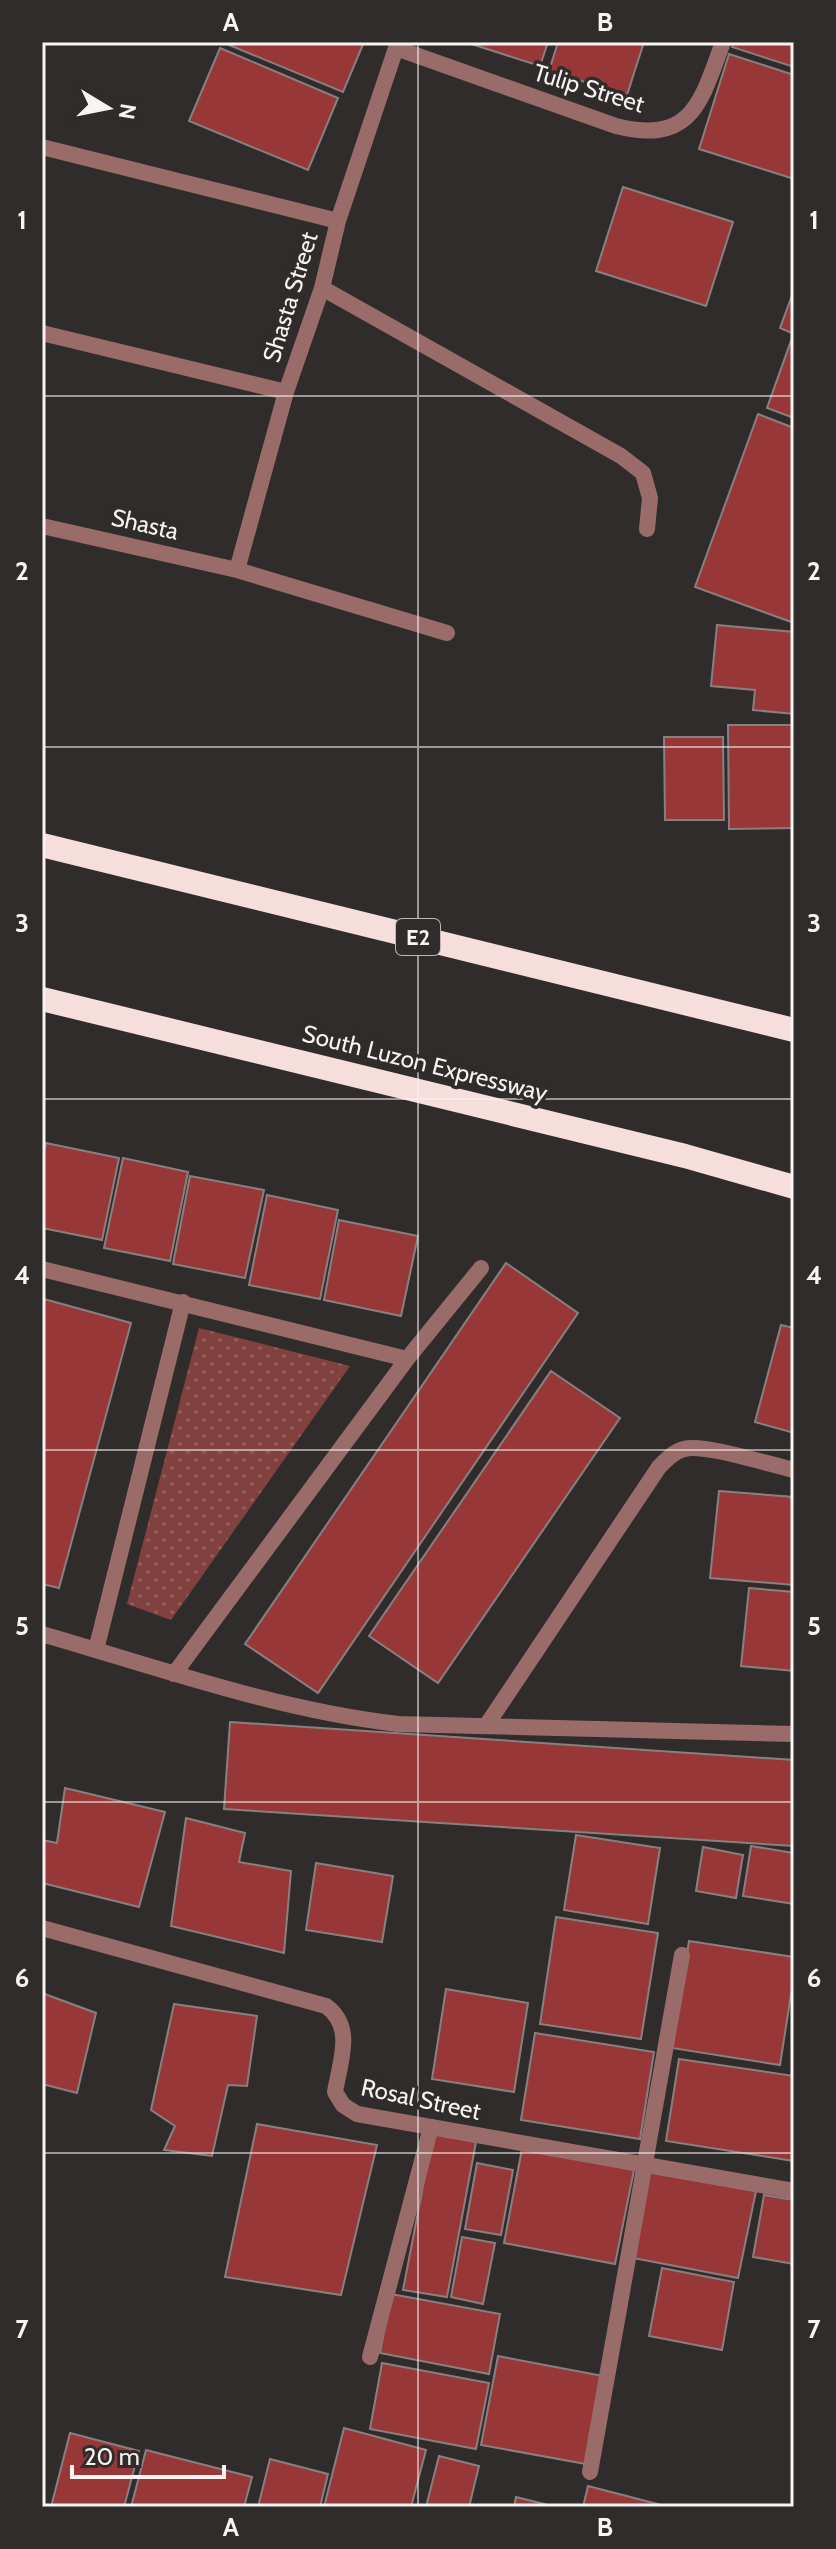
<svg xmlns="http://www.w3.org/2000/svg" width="836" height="2549" font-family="Cabin,sans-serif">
<defs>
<pattern id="park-dots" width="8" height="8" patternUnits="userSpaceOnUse" patternTransform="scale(2)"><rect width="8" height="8" fill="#81423f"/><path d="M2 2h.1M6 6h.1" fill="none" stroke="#945e5b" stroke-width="1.8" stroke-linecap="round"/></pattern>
</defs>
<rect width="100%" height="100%" fill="#312c2c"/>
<path fill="url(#park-dots)" d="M199,1328L350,1366L171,1620L127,1604Z"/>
<path fill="#983737" stroke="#878080" stroke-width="2" d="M222,42H364L343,92Z
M465,42H548L540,66Z
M558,42H644L627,95L549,71Z
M734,42H794V67L732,47Z
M220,48L338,98L308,170L189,121Z
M729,54L794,75V179L699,149Z
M623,187L733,222L706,306L596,271Z
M794,290V334L780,328Z
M792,338L794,339V418L767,408Z
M758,414L794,428V623L695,587Z
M717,625L794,632V714L753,710L755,690L711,686Z
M728,725H794V828L729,829Z
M664,737H723L724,820H665Z
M46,1143L119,1158L102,1240L42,1228V1162Z
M123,1158L188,1172L170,1261L104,1248Z
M190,1176L264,1190L245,1278L173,1264Z
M267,1195L338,1210L320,1299L249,1285Z
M339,1220L418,1236L401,1316L324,1300Z
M506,1263L578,1313L318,1693L245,1644Z
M44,1299L131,1323L59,1588L42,1584Z
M781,1325L794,1328V1433L755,1422Z
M551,1371L620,1418L438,1683L369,1636Z
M719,1491L794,1497V1585L710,1578Z
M749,1588L794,1592V1671L741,1666Z
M230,1722L794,1760V1846L224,1809Z
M65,1788L165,1812L139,1907L42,1883V1840L57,1843Z
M186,1818L245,1833L239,1862L291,1871L284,1953L171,1926Z
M576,1835L660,1848L648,1924L564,1910Z
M751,1846L794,1853V1904L743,1896Z
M703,1847L743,1855L736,1898L696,1891Z
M316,1863L393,1876L382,1942L306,1930Z
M556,1917L658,1933L641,2039L540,2024Z
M689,1941L794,1957V1975L780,2065L672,2048Z
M446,1989L528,2003L514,2092L432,2079Z
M42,1993L96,2013L77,2093L42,2084Z
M174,2004L257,2016L247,2086L228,2085L212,2156L164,2150L175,2126L151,2110Z
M535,2033L654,2052L640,2139L521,2120Z
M679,2059L794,2076V2161L666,2141Z
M257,2124L377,2145L341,2295L225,2277Z
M433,2134L476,2142L447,2297L403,2290Z
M522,2149L634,2170L615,2264L504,2243Z
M477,2163L513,2170L501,2235L465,2229Z
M649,2172L756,2191L738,2278L633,2258Z
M764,2195L794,2200V2264L753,2257Z
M462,2237L495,2243L483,2304L451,2297Z
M662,2268L734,2282L722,2350L649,2336Z
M391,2294L500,2314L489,2374L380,2353Z
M498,2356L603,2376L586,2464L481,2445Z
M382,2363L489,2383L476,2449L370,2429Z
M344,2428L426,2450L411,2507H324Z
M70,2433L139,2451L124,2507H51Z
M146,2450L252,2477L244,2507H131Z
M439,2456L479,2466L469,2507H426Z
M270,2459L328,2474L320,2507H258Z
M588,2486L669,2507H583Z
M516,2497L556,2507H514Z"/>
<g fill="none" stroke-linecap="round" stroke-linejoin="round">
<path stroke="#9a6c69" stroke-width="16" d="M370,2357L431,2127
M590,2472L682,1955"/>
<path stroke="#9a6c69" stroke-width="16" d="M396,48L616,126C692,145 701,102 723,42
M42,147L338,221
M322,288L621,456L643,473L650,498L647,529
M42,333L286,392
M42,526L237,570L447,633
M237,570L286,392L322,288L338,221L398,42
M42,1269L407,1359
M42,1634C159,1668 277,1710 398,1724L794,1734
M96,1650L183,1302
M174,1674L407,1359L481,1268
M486,1726L659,1467C666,1460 673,1452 684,1449C703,1443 771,1465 794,1470
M42,1928L326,2006C355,2027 340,2061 335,2092L343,2105L357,2114L794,2191"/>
<path stroke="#f5dedc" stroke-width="24" d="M42,845L794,1030
M42,999L685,1156L794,1187"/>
</g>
<path fill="none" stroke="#f7f4f3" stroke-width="2" stroke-opacity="0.55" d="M418,42V2507M42,396H794M42,747H794M42,1099H794M42,1450H794M42,1802H794M42,2153H794"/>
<g text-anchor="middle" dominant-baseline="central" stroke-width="7" stroke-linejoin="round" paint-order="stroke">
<rect fill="#312c2c" stroke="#bcb8b7" stroke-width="2" x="396" y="919" width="44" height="36" rx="6"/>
<g font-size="22" font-weight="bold" fill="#f7f4f3">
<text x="418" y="937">E2</text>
</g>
<g font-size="24" fill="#f7f4f3" stroke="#312c2c">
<text transform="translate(589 88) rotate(17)">Tulip Street</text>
<text transform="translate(290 297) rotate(-73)">Shasta Street</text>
<text transform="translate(145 524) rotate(13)">Shasta</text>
<text transform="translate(425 1063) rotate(14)">South Luzon Expressway</text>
<text transform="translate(421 2099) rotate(12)">Rosal Street</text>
</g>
</g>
<rect width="836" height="2549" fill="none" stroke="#312c2c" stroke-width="88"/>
<g transform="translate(108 108) rotate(100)" stroke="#312c2c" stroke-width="6" paint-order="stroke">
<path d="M0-6L14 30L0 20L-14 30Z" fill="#f7f4f3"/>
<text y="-12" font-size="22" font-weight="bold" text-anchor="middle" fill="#f7f4f3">N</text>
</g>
<path d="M72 2465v12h152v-12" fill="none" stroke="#f7f4f3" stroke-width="4"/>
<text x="84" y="2465" font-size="24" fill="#f7f4f3" stroke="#312c2c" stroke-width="6" paint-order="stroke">20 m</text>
<rect x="44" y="44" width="748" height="2461" fill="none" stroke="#f7f4f3" stroke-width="3"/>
<g font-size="26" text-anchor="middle" font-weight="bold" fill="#f7f4f3">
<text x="231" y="31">A</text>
<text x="605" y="31">B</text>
<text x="22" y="229">1</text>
<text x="814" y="229">1</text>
<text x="22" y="580">2</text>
<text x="814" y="580">2</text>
<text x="22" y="932">3</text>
<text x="814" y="932">3</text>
<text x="22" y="1284">4</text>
<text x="814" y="1284">4</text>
<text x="22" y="1635">5</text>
<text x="814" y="1635">5</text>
<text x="22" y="1987">6</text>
<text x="814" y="1987">6</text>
<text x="22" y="2338">7</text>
<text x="814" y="2338">7</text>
<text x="231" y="2536">A</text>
<text x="605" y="2536">B</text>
</g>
</svg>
